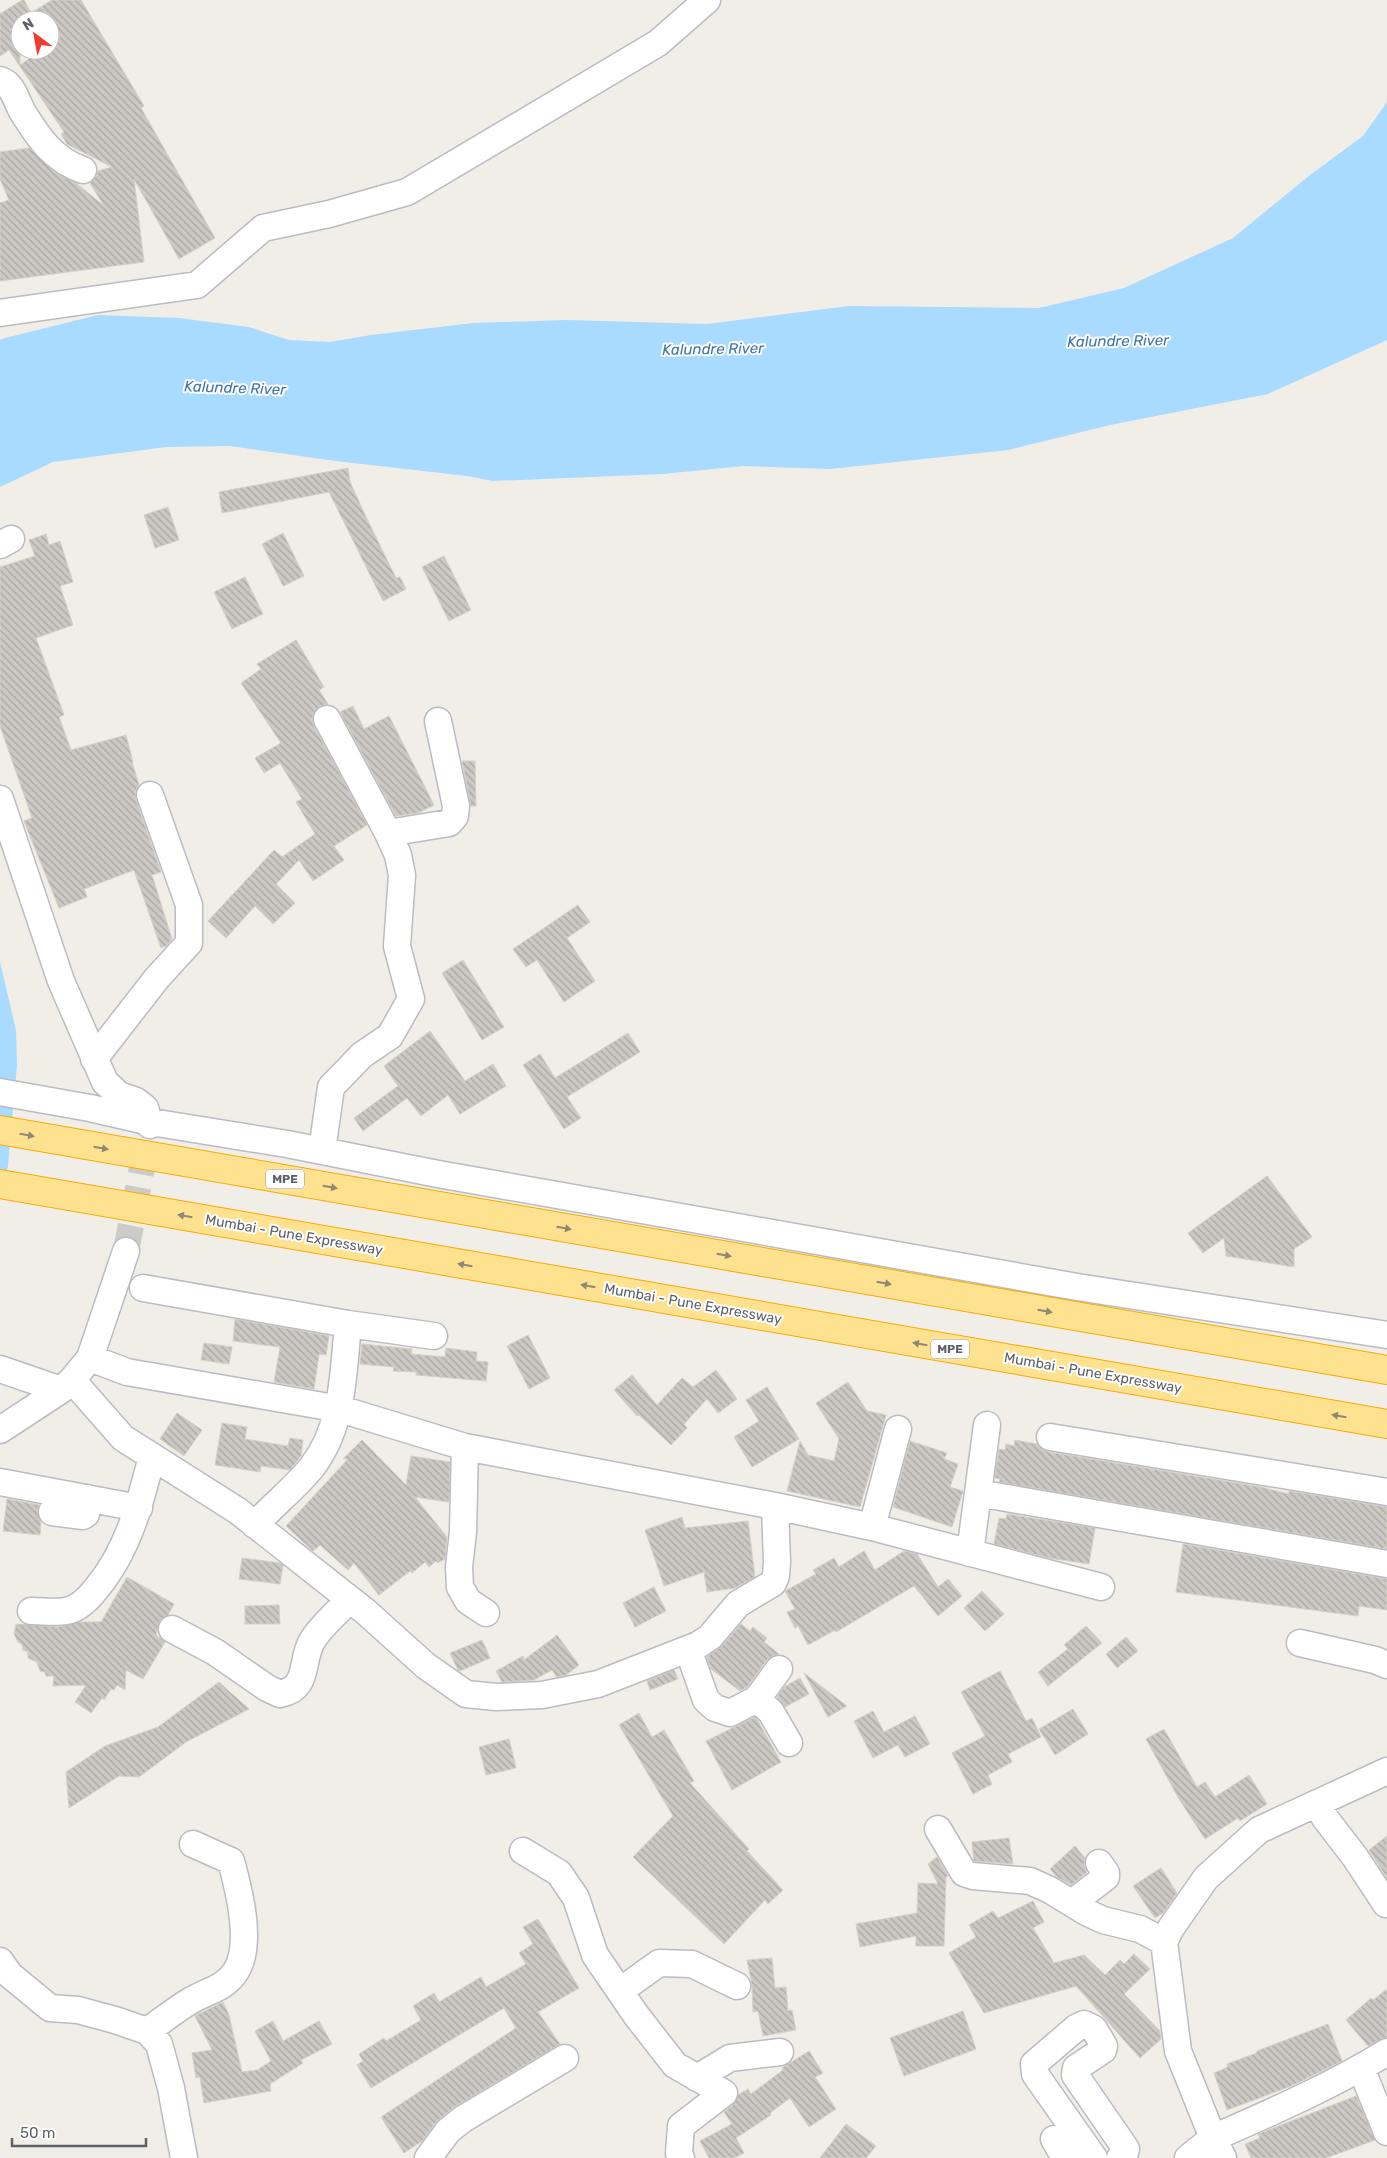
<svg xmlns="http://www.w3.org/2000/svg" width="1387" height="2158" font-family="Rubik,sans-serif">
<defs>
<pattern id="building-back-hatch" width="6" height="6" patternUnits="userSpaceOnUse" patternTransform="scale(1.25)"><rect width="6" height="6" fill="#ccc9c4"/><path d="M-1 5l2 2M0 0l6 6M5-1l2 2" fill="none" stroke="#a9a7a3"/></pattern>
</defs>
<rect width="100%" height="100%" fill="#f1eee7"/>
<path fill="#a9daff" d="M1387,102V340L1268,394L1110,425L1008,450L830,469L743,466L663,474L493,481L467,476L336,461L230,446L166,447L53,462L0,487V340L5,338L98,315L179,318L249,327L289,340L330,342L371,335L473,323L567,320L707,324L849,306L1039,308L1124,288L1233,238L1310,175L1363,136Z
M0,962L16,1030L17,1065L8,1166L0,1198Z"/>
<path fill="url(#building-back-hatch)" stroke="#d6d0c5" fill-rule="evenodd" d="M22,0H24L31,13L52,0H81L144,106L141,108L215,238L179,259L134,179L144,262L0,281V203L9,200L0,179V152L29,148L54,172L76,183L104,206L90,183L97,176L98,171L112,167L67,144L61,134L64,132L9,50L0,56V14ZM20,20H50L60,38L50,45V50H42L20,65Z
M348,468L350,482L368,521L396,578L400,577L406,589L383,601L329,492L222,513L219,492Z
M168,507L179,540L155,548L144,515Z
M283,533L304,576L283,586L262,544Z
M46,534L49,545L60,541L73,582L60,586L73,625L36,638L64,715L59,717L71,750L126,735L133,762H132L139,785L135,792L136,800L161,872L152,875L172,939L166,946L161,948L134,870L84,889L87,897L59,908L24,821L32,818L0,726V567L35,556L29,540Z
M444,556L471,610L449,621L422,567Z
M245,577L263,614L232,629L214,592Z
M296,640L324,687L319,690L328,704L320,706L315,711L312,718L314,726L367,825L334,846L344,860L313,881L299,860L276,884L295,903L273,924L255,906L226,938L208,921L274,850L282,857L315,834L296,802L302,799L280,763L264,773L255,758L281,743L241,683L261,669L257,664Z
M353,706L364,729L389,716L434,805L418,813L396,816L340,712Z
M462,761H475L476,806H471Z
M578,905L590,922L567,938L595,981L564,1002L537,960L526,967L513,949Z
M463,960L504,1027L482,1040L442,973Z
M430,1031L465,1081L493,1064L506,1086L460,1114L448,1095L421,1116L407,1098L363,1131L354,1118L398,1086L384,1066Z
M628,1033L640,1052L567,1097L581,1118L564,1129L523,1065L540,1054L555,1078Z
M1267,1176L1312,1237L1294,1249V1267L1226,1256L1224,1238L1203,1253L1188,1233Z
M235,1319L329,1336L326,1355L319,1354L314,1389L274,1382L280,1347L233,1341Z
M528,1335L550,1378L529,1389L507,1346Z
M204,1343L232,1347L229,1364L201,1360Z
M362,1344L412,1349L411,1354L445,1357L446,1348L477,1352L476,1361L488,1362L486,1381L416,1375V1372L393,1371L394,1367L360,1364Z
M716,1370L737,1399L718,1413L707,1399L684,1424L687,1428L671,1445L639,1415L637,1416L614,1390L632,1375L657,1405L682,1378L693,1387Z
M848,1382L867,1411L886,1415L860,1507L787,1491L800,1441L808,1455L834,1461L839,1439L816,1403Z
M767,1387L799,1439L752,1467L734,1437L759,1421L746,1400Z
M177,1413L202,1430L184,1456L160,1439Z
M222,1423L247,1427L245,1439L288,1446L290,1438L303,1440L301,1456L290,1470L261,1466L260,1472L215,1465Z
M362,1440L406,1485L411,1456L450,1462L449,1502L415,1497L447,1537L445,1559L438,1563L436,1561L429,1567L425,1562L412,1573L410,1571L379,1595L354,1563L348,1570L320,1545L313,1551L286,1526L348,1459H343Z
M1015,1440L1037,1444L1041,1449L1048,1452L1261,1487L1289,1494V1491L1387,1507V1549L999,1482L1000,1479L995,1478L999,1449L1005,1450L1006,1444L1014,1446Z
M910,1441L947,1453L944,1459L958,1464L950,1487L963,1491L952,1527L893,1507Z
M7,1499L39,1505L37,1511L41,1522L40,1535L3,1531Z
M1007,1514L1095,1528L1089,1564L1049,1558L994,1544L999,1518L1006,1519Z
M682,1517L685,1528L748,1521L755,1577L735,1588L707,1592L704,1572L664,1586L645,1530Z
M1183,1544L1387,1579V1610L1359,1606L1358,1616L1176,1592Z
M864,1551L875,1570L904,1551L917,1554L938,1587L948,1579L962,1596L938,1616L914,1586L836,1632L835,1630L808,1645L798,1626L795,1628L787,1612L795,1609L785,1591L816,1574L813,1570L834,1558L839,1567Z
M242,1558L280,1563L283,1565L280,1584L239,1579Z
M127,1577L174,1604L168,1615L159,1622L156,1635L165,1642L143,1679L126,1670L125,1690L117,1685L114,1690L111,1689L104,1700L102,1698L91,1713L75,1702L86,1685L53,1686L54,1676H46L45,1672L40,1671L37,1662L28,1658V1652L23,1650L22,1644L18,1642L14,1634L16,1624L58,1627L79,1622H101Z
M654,1587L666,1611L635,1627L623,1603Z
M982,1591L1004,1614L985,1631L964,1608Z
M279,1605L280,1624H245V1606Z
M741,1624L750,1631L753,1627L767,1638L764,1642L779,1654L773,1656L767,1660L747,1687L740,1691L711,1669L707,1657L721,1647Z
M1086,1626L1102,1643L1048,1686L1038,1672L1068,1649L1064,1645Z
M557,1635L579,1665L566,1675L557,1677L552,1670L534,1680L502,1682L496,1671L523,1656L524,1660Z
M1126,1637L1138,1651L1117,1668L1106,1654Z
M482,1640L490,1658L460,1671L458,1670L450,1653Z
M674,1670L678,1679L650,1690L647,1681Z
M1000,1671L1026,1721L1032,1718L1041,1737L1008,1754L1012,1762L988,1775L992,1784L973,1794L952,1753L985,1736L961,1692Z
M804,1673L847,1706L828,1717Z
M800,1678L809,1694L785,1707L777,1697L784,1687Z
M219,1682L249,1709L186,1742L139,1777L119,1776L69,1808L66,1772L105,1746L158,1727Z
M1073,1709L1088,1734L1055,1755L1039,1729Z
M873,1711L884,1732L915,1716L930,1744L905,1757L898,1745L873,1758L854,1721Z
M639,1713L652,1737L664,1730L694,1781L690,1783L749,1849L747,1851L783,1890L768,1904L765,1900L724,1944L633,1857L673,1816L619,1725Z
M755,1717L758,1721L781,1762L732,1790L706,1741Z
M1164,1729L1197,1787L1205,1782L1215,1797L1249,1775L1267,1804L1240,1821L1238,1818L1205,1839L1179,1799L1146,1739Z
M509,1739L516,1768L486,1775L479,1747Z
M1387,1836V1878L1369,1850Z
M1009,1838L1013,1864L974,1861L972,1842Z
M1075,1846L1085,1858L1084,1865L1087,1872L1071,1885L1057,1877L1050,1869Z
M937,1857L948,1876L946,1877L944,1946H916V1936L860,1947L856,1924L917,1913L918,1883L938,1884L928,1864Z
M1161,1868L1177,1893L1163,1913L1155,1918L1133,1886Z
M1033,1901L1044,1922L1033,1928L1054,1963L1084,1955L1105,1975L1120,1960L1124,1964L1134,1954L1150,1969L1124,1994L1160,2031L1161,2039L1140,2058L1076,1986L984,2013L949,1953L976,1937L969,1925L993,1911L998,1918Z
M538,1919L579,1988L538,2012L560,2044L454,2107L436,2122L422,2141L404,2153L381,2117L516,2028L504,2008L371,2088L357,2065L363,2061L359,2054L384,2038L386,2041L421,2020L413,2006L434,1993L439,2002L481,1977L486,1987L526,1964L519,1953L533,1944L523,1927Z
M772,1958L775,1988L786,1987L788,2011L792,2010L796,2030L763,2036L758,2011L753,2012L752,1984L747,1960Z
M1387,1989V2037L1368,2046L1346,2020L1371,1998L1373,2000Z
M223,2002L229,2015L242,2072L257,2070L271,2061L255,2031L273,2021L283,2041L319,2021L332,2044L301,2060L303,2063L270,2084L271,2091L204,2103L200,2077L196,2078L192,2053L212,2050L195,2016Z
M963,2011L976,2049L904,2076L890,2038Z
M1328,2024L1342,2061L1291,2086L1227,2110L1214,2073L1228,2067L1227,2064L1257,2053V2051Z
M809,2051L823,2073L815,2077L836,2109L809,2127L790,2098L770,2113L771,2115L736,2138L744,2153L734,2158H709L700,2141L732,2124L724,2112L733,2105L738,2095L748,2089L751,2094L783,2070L782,2068Z
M1356,2096L1375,2140L1326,2158H1251L1245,2144L1260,2138L1258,2134Z
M846,2124L876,2146L866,2158H820Z"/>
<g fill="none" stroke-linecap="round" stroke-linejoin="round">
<path stroke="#cccbc7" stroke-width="26" stroke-dasharray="26 13" stroke-linecap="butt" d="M126,1251L148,1136"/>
<defs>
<path id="minor" d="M0,80C13,84 16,100 22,111C38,137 53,160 83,170
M0,313L197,285L263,228L329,214L407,192L658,43L707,0
M0,545L11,539
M327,719L388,833
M0,799L61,981L105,1082L119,1095L136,1101L145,1108L150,1125
M94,1059L157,978L189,943V905L150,795
M0,1092L90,1108L151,1122L287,1144L438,1174L1077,1287L1387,1335
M322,1151L331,1087L362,1055L390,1036L411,999L397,946L402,875L398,855L388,833L449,823L455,816L456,806L438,721
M143,1288L348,1324C343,1374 344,1425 312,1467C295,1488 273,1505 255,1525
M348,1324L434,1336
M90,1358L127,1372L340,1409L465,1447L775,1506L872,1527L1101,1587
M0,1369L61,1390
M72,1380L123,1438L238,1511L366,1612L426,1666L466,1694L496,1697L542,1695L598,1684L698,1645L710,1637L738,1604L773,1583L776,1576L777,1562L775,1506
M0,1430L61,1390L72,1380L90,1358L126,1251
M1050,1437L1387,1492
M465,1447L463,1532L459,1567L460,1587L468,1601L486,1613
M0,1482L139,1508
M978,1493L1387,1564
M52,1512L83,1516L86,1514L87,1498
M872,1527L898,1429
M970,1553L987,1425
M31,1611C42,1611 55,1613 66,1611C78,1609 89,1598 96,1589C128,1551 140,1504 152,1456
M172,1629L215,1652L267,1688L280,1694C310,1688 300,1662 312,1641C321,1626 337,1613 349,1600
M1300,1643L1375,1660L1387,1665
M688,1649L706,1700L715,1708L730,1713L757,1699L779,1669
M757,1699L771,1712L789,1743
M1317,1803L1325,1818L1355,1857L1386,1904
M938,1829L964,1873L973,1876L1030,1881L1050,1890L1086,1912L1103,1920L1140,1929L1164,1942
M523,1851L559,1873L576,1898L595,1955L636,2015L675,2065L724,2093L681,2126L679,2153L681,2158
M1072,1903L1106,1877V1873L1099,1863
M0,1961L10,1975L50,2008L78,2010L115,2020L147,2031L159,2044L171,2088L184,2158
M620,1991L659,1963L692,1964L737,1986
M147,2031C162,2021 176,2009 192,2000C207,1991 226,1988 236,1971C253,1944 239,1890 231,1861L193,1844
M1361,2068L1387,2132
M697,2078L730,2058L780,2052
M1054,2139L1065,2158
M428,2158L448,2131L463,2119L565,2058
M1094,2158L1035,2074L1034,2064L1076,2028L1084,2024L1094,2029L1104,2046L1103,2050L1076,2068L1075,2075L1126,2149L1125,2153L1120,2158
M1188,2158L1213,2138L1178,2051L1164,1942L1171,1928L1206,1878L1259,1830L1387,1771
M1223,2158L1213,2138C1272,2112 1332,2086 1387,2052"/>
<path id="highway" d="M0,1130L1387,1370
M0,1184L1387,1424"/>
</defs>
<use href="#minor" stroke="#b9bcc1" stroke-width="29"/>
<use href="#highway" stroke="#f8a900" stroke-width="30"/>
<use href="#minor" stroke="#fff" stroke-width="26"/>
<use href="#highway" stroke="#ffe290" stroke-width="28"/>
</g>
<defs><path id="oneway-solid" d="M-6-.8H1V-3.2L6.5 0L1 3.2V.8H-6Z" transform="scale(1.25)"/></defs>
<g fill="#8e8874">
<use href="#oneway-solid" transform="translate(27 1135) rotate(10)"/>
<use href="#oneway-solid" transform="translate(101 1148) rotate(10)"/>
<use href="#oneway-solid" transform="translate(330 1187) rotate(10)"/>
<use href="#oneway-solid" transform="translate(185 1216) rotate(-170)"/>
<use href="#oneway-solid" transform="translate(564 1228) rotate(10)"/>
<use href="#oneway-solid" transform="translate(724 1255) rotate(10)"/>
<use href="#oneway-solid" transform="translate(465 1265) rotate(-170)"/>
<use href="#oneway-solid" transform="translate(884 1283) rotate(10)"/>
<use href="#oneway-solid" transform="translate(588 1286) rotate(-170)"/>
<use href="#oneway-solid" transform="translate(1045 1311) rotate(10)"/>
<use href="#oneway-solid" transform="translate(920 1344) rotate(-170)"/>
<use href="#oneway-solid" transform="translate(1339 1416) rotate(-170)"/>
</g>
<g text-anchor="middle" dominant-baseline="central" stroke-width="4" stroke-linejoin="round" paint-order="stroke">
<g fill="#fff" stroke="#8e9195" stroke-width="1">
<rect x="266" y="1169.5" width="38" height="19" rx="4"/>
<rect x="931" y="1339.5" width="38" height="19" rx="4"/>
</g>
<g font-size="12" font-weight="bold" fill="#5e6268">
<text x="285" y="1179">MPE</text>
<text x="950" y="1349">MPE</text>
</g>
<g font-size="14" fill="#5e6268" stroke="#fff">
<text transform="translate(294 1235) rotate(10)">Mumbai - Pune Expressway</text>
<text transform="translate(693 1304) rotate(10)">Mumbai - Pune Expressway</text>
<text transform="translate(1093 1373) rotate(10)">Mumbai - Pune Expressway</text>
</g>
<g font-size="15" font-style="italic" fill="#3e74ad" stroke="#fff">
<text transform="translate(1118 341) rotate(-1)">Kalundre River</text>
<text transform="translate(713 349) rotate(-1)">Kalundre River</text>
<text transform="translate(235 388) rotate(2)">Kalundre River</text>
</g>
</g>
<g transform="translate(35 35) rotate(328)"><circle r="24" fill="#ffffff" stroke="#bfc0c3"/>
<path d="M0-4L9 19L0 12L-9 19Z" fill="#ef3c2f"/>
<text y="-8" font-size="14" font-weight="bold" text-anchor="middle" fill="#5e6268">N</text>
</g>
<path d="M12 2138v8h134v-8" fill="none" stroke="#5e6268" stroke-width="2.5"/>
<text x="20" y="2138" font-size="15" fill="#5e6268" stroke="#ffffff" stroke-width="4" paint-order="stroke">50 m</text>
</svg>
